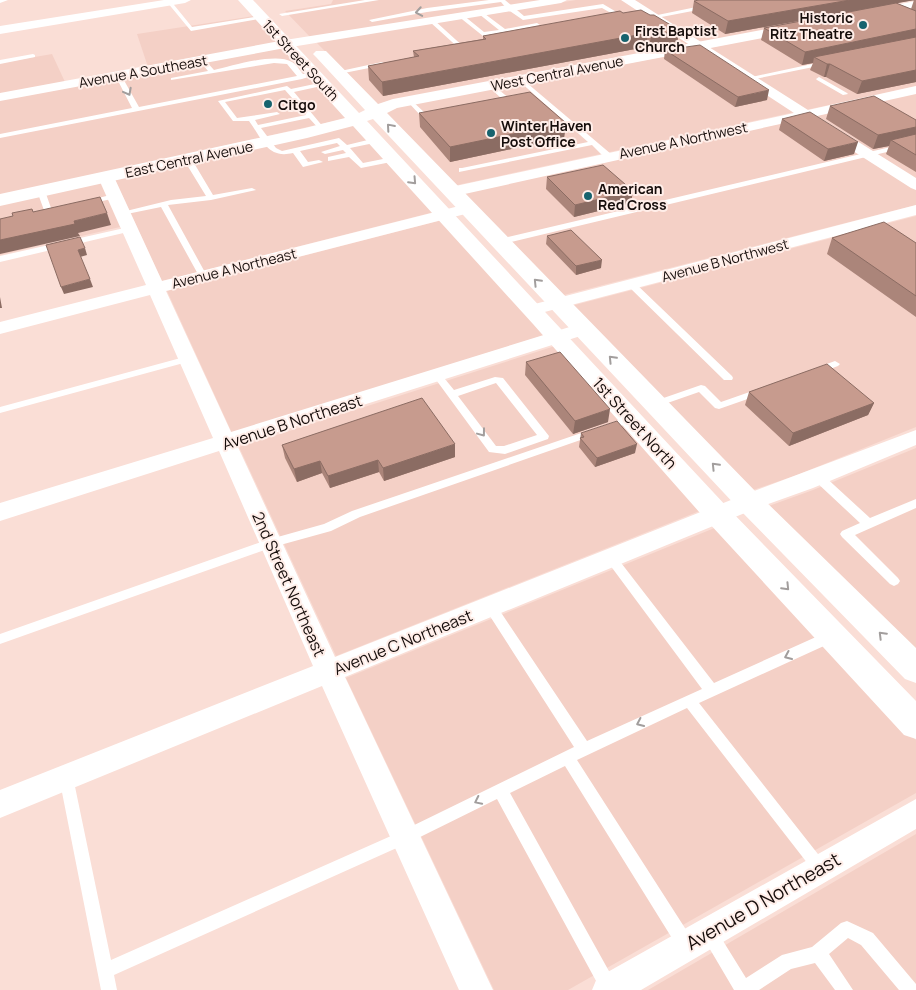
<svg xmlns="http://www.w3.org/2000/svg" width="916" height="990" font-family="Manrope,sans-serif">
<rect width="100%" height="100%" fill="#faded6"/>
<path fill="#f4d0c6" d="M333,0H546L311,38L285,11L331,4Z
M576,0H622L692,45L378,105L316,42Z
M633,0H867L884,9L702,43Z
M254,16L278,43L148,67L137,34Z
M916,24V86L806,110L709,48L791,31Z
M282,48L348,118L0,196V100Z
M699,50L795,112L453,186L383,112L396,107Z
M52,54L65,82L0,94V63Z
M916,93V180L816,116Z
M805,118L916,190V205L560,296L461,194Z
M353,124L434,212L162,281L115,179Z
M100,182L120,227L0,255V204Z
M916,216V427L797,475L750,491L571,306Z
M442,220L545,335L232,433L167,291Z
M555,346L702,510L336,656L239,447Z
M916,448V655L766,507L813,490Z
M717,527L916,740V793L568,990H494L346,678Z
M916,834V990H648Z"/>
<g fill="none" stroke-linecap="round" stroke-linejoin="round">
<path fill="#fff" fill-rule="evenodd" d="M0,0H8L0,3Z
M170,0L192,27L261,16L264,18L191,31L167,2Z
M365,0H379L282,16L279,14Z
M489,0H505L524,16L603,4L630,20L625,21L602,8L523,20L507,9L501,2L427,12L372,22L369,20L427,8Z
M706,5L708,8L646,20L643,18Z
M481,11L505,29L537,23L540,25L488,35L491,38L488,40L458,16L463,15L484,32L499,30L479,14Z
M430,20H434L466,49V51H462L430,22Z
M33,54L35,55V57L0,64V60Z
M200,59H204L214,70C232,66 276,52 292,62C297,65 300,71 303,74L315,72L318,74L302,79L0,138V134L132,108L115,75L118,73L121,75L139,107L297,76L287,64L274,63L171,80V78L208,71L199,60Z
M826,61L829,63L828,64L750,80L747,78Z
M382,62L384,63V65L339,74L336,72Z
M819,77L847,93L848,94L843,95L817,80L816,79Z
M521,78L611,154V158H605L592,145L459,172V168H462L588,142L519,81L518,80Z
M324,82L327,84L326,85L294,92L324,128V130H320L309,118L261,128L276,148L282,151L339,138L347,145L376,138H379V142L350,148L363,163L393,157L397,159L396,161L361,168L349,157L328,161V157L346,153L343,150L325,154L321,152L340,146L337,143L300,151L308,162L319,160L323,162L303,167L293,153C267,159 263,140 249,121H233L218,101L287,86L291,89ZM285,90L300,107L289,110V112L302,110L306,115L258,125L255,120L280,114L277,112L237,118L225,102Z
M489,85H493L510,99V101L497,102V100L502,99L489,87Z
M410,99L425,113L434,111L437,113L421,116L407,101Z
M916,141V145L499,245L495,242L499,239Z
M185,158H191L213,195L252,188L256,190L211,200L168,205L207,276L203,279L199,276L161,207L122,215L118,213L171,200L206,196L184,160Z
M38,189L45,191L51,208L62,206V210L45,213L37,191Z
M114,194H117V198L87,204L83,202Z
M129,227L133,229L132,231L0,262V256Z
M631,281L634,282L732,376L733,378L732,380H724L628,286V282Z
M188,356L191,357L193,359L191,361L0,413V407Z
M835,361L840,364L838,366L816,374L811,371L813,369Z
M437,372L440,373L454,390L495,377L503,378L549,436L548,439L505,454L489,452L434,377L432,375ZM496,383L537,435L504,446H496L458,396Z
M701,385L705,386L721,402L761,388L766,391L765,393L719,409L715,408L699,392L656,407L651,404L652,402Z
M631,416L636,419L635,421L360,517L331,531L273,547L0,644V634L267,540L324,524L352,511Z
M818,473L822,474L870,518L916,499V508L855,535L898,578L900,581L898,584L894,586L890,584L842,537L840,534L842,531L860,523L814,480L812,477Z
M611,553L615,555L714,683L827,632L832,631L837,632L838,636L837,640L699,703L825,863L828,868L825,873L820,876L815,873L687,708L577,760L692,939L694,945L692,951L686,953L680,951L565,766L510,793L615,982L617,990H601L497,799L410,842L114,975L117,990H101L59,777L61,772L66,770L71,772L73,777L111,960L400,832L574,747L486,610L484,606L486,602L490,601L494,602L587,741L702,689L607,561L605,558L607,555Z
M847,921L873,933L916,984V990H899L861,945L848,938L829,954L853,990H835L815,963L791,969L759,990H734L701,934L703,928L709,926L715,928L746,978L782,955L812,947L841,923Z"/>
<path fill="#fff" fill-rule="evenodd" d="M164,0H191L185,3L0,34V26Z
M540,0H567L561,3L285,48L0,101V93L285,40Z
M621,0H635L808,110L916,86V94L817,116L916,178V190L911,188L803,119L451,197L446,195L443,192L446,189L451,187L794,113Z
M106,172L111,174L114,177L162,281L467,204L473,206L475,209L473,212L166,291L231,432L576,325L583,323L590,325L592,329L590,333L237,445L335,657L741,496L916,430V445L813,488L757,508L345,677L493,990H459L322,686L0,818V790L313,666L219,451L0,521V503L213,438L150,295L0,334V322L146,285L98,177L101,174Z
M916,205V215L533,315L527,314L524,310L527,306Z
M916,799V829L641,990H592L597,978Z"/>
<path fill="#fff" fill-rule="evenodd" d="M238,0H253L359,113L365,110L316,57L313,54L316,51H326L378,104L393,99L799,23L804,24L806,27L804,30L799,31L397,108L387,113L759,495L916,648V683L905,679L739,509L373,119L367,121L728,508L916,701V739L904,735L708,522L533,324L353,126L307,138L0,206V194L305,128L345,118Z
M916,1V9L868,18L861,14L868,10Z"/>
</g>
<path fill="#ab857a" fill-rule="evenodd" d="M916,0V82L857,94L826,77H824L810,70L813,63L802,65L761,40L764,28L882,6L725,34L692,13L694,1ZM914,0L911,9L896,3Z
M623,13L650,15L679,30L677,44L649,49L646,47L383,96L369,80L368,66L414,57L413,51L483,39V36Z
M665,50L767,100L735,107L664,59Z
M830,106L916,120V172L886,154L889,146L873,149L826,119Z
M419,113L566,123L564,138L450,162L420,127Z
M782,119L854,154L824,161L779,130Z
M547,177L633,191L631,203L574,217L546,189Z
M547,236L601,268L576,275L546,244Z
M832,238L916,243V317L827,254Z
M526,362L608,422L573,434L525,375Z
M749,392L874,403L868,415L789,446L745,405Z
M581,433L635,453L595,467L579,447Z
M282,445L455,457L384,481L379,472L330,488L322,473L297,482L285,458Z"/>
<path fill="#8b6c63" d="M850,0H915L725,34L728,21Z
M916,29V40L814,57L813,63L802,65L805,52Z
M679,30L677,44L649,49L651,36Z
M648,33L646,47L383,96L382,82Z
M827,64H830L826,77H824Z
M916,70V82L857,94L862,81Z
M769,90L767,100L735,107L738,97Z
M566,123L564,138L450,162V147Z
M916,127V140H891L889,146L873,149L878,135Z
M858,142L854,154L824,161L828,149Z
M633,191L631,203L574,217L575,205Z
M107,213L111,225L78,233L80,236L0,254V240L74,221Z
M85,248L87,255L80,257L78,250Z
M602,260L601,268L576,275V266Z
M90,279L93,287L64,294L61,287Z
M0,297L2,308H0Z
M874,403L868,415L789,446L793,433Z
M610,409L608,422L573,434L575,421Z
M455,444V457L384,481L383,468Z
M637,444L635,453L595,467L597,458Z
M378,460L379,472L330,488L328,476Z
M320,461L322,473L297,482L294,469Z"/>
<path fill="#c79b8e" stroke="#8b6c63" d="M699,0H850L728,21L694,1Z
M896,3L916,11V29L805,52L764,28Z
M641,10L650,15H654L679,30L651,36L648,33L382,82L368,66L419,56L413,51L486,39L483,36L620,11L623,13Z
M916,37V70L862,81L830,64H827L814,57Z
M700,45L769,90L738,97L665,50Z
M530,92L566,123L450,147L419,113Z
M874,96L916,120V127L878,135L830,106Z
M810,112L858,142L828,149L782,119Z
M916,134V155L891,140Z
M603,165L633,191L575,205L547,177Z
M100,197L107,213L74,221L75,224L0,240V219L13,216L12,213L32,209L33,212Z
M884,222L916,243V296L832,238Z
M571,230L602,260L576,266L547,236Z
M80,237L85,248L78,250L90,279L61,287L46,245Z
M560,352L610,409L575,421L526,362Z
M827,364L874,403L793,433L749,392Z
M422,398L455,444L383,468L378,460L328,476L320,461L294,469L282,445Z
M617,421L637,444L597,458L580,438L584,437L581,433Z"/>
<defs><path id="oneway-chevron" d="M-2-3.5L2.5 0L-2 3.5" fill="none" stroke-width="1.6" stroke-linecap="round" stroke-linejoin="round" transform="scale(1.25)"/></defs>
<g stroke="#a29e9d">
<use href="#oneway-chevron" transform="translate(419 12) rotate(170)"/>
<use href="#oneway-chevron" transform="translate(128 92) rotate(62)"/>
<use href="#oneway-chevron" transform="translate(390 127) rotate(-131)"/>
<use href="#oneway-chevron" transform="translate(413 181) rotate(47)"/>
<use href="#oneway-chevron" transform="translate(537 282) rotate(-134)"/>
<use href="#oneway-chevron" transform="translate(612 359) rotate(-134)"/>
<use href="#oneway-chevron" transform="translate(482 433) rotate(53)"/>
<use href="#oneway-chevron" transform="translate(715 466) rotate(-134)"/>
<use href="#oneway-chevron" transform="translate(786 587) rotate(46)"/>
<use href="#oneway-chevron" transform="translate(882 635) rotate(-135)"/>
<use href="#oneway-chevron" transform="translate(788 656) rotate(156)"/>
<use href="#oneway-chevron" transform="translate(640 723) rotate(155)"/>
<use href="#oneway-chevron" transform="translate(478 801) rotate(154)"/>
</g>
<g fill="#17636e" stroke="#ffeee9" stroke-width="2">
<circle cx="863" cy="25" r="5"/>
<circle cx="625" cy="38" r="5"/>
<circle cx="268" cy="104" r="5"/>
<circle cx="491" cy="133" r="5"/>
<circle cx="588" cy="196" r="5"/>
</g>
<g text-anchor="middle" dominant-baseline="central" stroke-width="4" stroke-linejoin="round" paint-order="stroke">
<g font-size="14" font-weight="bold" fill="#160d0b" stroke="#ffeee9" text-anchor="start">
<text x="853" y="17" text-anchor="end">Historic<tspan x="853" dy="16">Ritz Theatre</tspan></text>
<text x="635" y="30">First Baptist<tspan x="635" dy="16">Church</tspan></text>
<text x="278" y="104">Citgo</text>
<text x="501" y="125">Winter Haven<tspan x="501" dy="16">Post Office</tspan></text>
<text x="598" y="188">American<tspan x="598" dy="16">Red Cross</tspan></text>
</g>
<g font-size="14" fill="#160d0b" stroke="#ffeee9">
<text transform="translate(301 60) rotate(47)">1st Street South</text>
<text transform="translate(143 71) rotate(-10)">Avenue A Southeast</text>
<text transform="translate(557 73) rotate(-11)">West Central Avenue</text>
<text transform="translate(683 140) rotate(-12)">Avenue A Northwest</text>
<text transform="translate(189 159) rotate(-12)">East Central Avenue</text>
<text transform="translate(725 260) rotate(-15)">Avenue B Northwest</text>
<text transform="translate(234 268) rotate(-14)">Avenue A Northeast</text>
</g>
<g font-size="16" fill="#160d0b" stroke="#ffeee9">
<text transform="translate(292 422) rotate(-18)">Avenue B Northeast</text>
<text transform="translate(635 423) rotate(48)">1st Street North</text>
<text transform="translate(289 584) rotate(66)">2nd Street Northeast</text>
<text transform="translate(403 642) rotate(-22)">Avenue C Northeast</text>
</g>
<g font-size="19" fill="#160d0b" stroke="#ffeee9">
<text transform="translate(763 901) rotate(-30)">Avenue D Northeast</text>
</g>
</g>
</svg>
